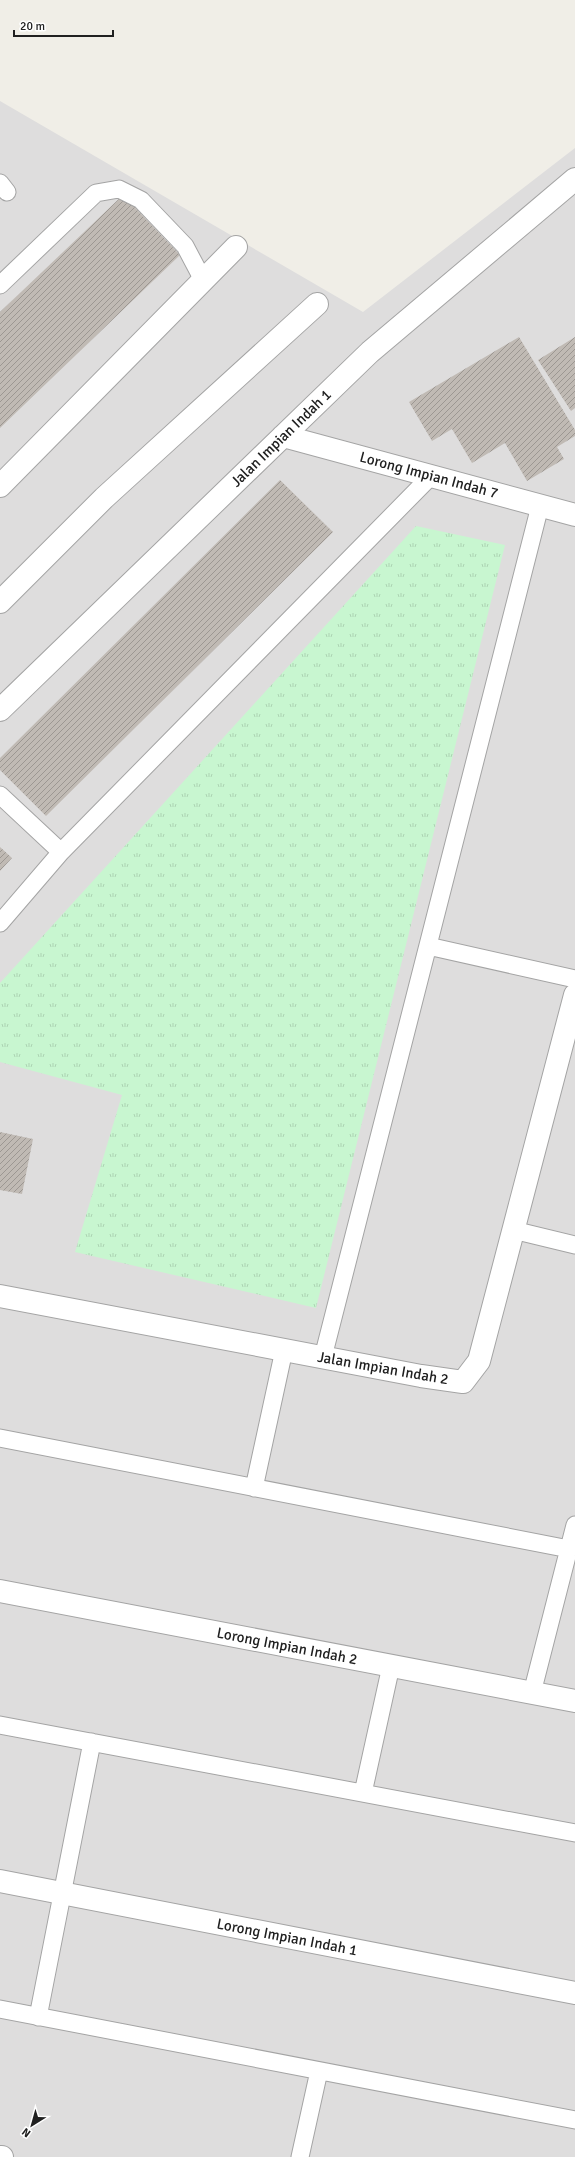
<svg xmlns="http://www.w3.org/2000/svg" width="575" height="2157" font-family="Signika,sans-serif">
<defs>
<pattern id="park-tufts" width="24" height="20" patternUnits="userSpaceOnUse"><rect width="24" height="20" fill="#c8f6d0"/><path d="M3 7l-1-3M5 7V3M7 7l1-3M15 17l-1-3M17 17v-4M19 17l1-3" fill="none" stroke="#acd3b2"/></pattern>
<pattern id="building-hatch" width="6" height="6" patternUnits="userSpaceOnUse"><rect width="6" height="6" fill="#c0bab4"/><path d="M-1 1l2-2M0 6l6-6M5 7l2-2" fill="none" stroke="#9c9792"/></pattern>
</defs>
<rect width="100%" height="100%" fill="#f0eee7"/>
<path fill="#dedddd" d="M0,101L363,312L575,148V2157H0Z"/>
<path fill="url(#park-tufts)" d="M416,526L505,545L316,1308L75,1252L122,1095L0,1062V983Z"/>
<path fill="url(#building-hatch)" d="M123,195L180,255L0,428V312Z
M519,337L575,430V436L557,447L564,459L527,481L505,443L472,463L452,429L432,441L409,402Z
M575,337V408L571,411L538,360Z
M280,480L333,532L46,816L0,770V758Z
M0,847L12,858L0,871Z
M0,1132L33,1139L22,1194L0,1190Z"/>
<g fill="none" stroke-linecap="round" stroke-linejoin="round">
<defs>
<path id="service" d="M0,183L7,192
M0,285L96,193L119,189L141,200L185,246L203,280
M0,795L61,852
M0,923L61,852L431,476
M428,946L575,979
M513,1230L575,1245
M323,1357L540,506
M0,1438L569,1549
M254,1488L284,1350
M532,1693L575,1525
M0,1725L575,1833
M363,1793L391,1666
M0,2009L575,2120
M38,2017L92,1742
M300,2157L319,2071"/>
<path id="minor" d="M283,436L575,515
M0,486L236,247
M0,602L104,498L317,304
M0,710L370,352L575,179
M0,1296L421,1376L463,1382L479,1361L575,995
M0,1591L575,1701
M0,1881L575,1993
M0,2157H2"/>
</defs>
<use href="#service" stroke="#a4a4a4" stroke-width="19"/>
<use href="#minor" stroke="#a4a4a4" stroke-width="24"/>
<use href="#service" stroke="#fff" stroke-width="17"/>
<use href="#minor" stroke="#fff" stroke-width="22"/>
</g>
<g text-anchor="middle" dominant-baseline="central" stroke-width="3" stroke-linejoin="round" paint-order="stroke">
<g font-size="15" fill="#202020" stroke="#fff">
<text transform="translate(281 438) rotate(-44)">Jalan Impian Indah 1</text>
<text transform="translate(429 475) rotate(15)">Lorong Impian Indah 7</text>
<text transform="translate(383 1368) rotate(10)">Jalan Impian Indah 2</text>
<text transform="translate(287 1646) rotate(11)">Lorong Impian Indah 2</text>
<text transform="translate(287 1937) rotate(11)">Lorong Impian Indah 1</text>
</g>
</g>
<g transform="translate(32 2125) rotate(217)" stroke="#ffffff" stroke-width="3" paint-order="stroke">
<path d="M0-3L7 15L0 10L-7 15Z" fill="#202020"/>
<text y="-6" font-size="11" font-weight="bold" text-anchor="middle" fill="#202020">N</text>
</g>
<path d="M14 30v6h99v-6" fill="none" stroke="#202020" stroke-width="2"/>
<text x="20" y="30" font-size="12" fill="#202020" stroke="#ffffff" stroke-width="3" paint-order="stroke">20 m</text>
</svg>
